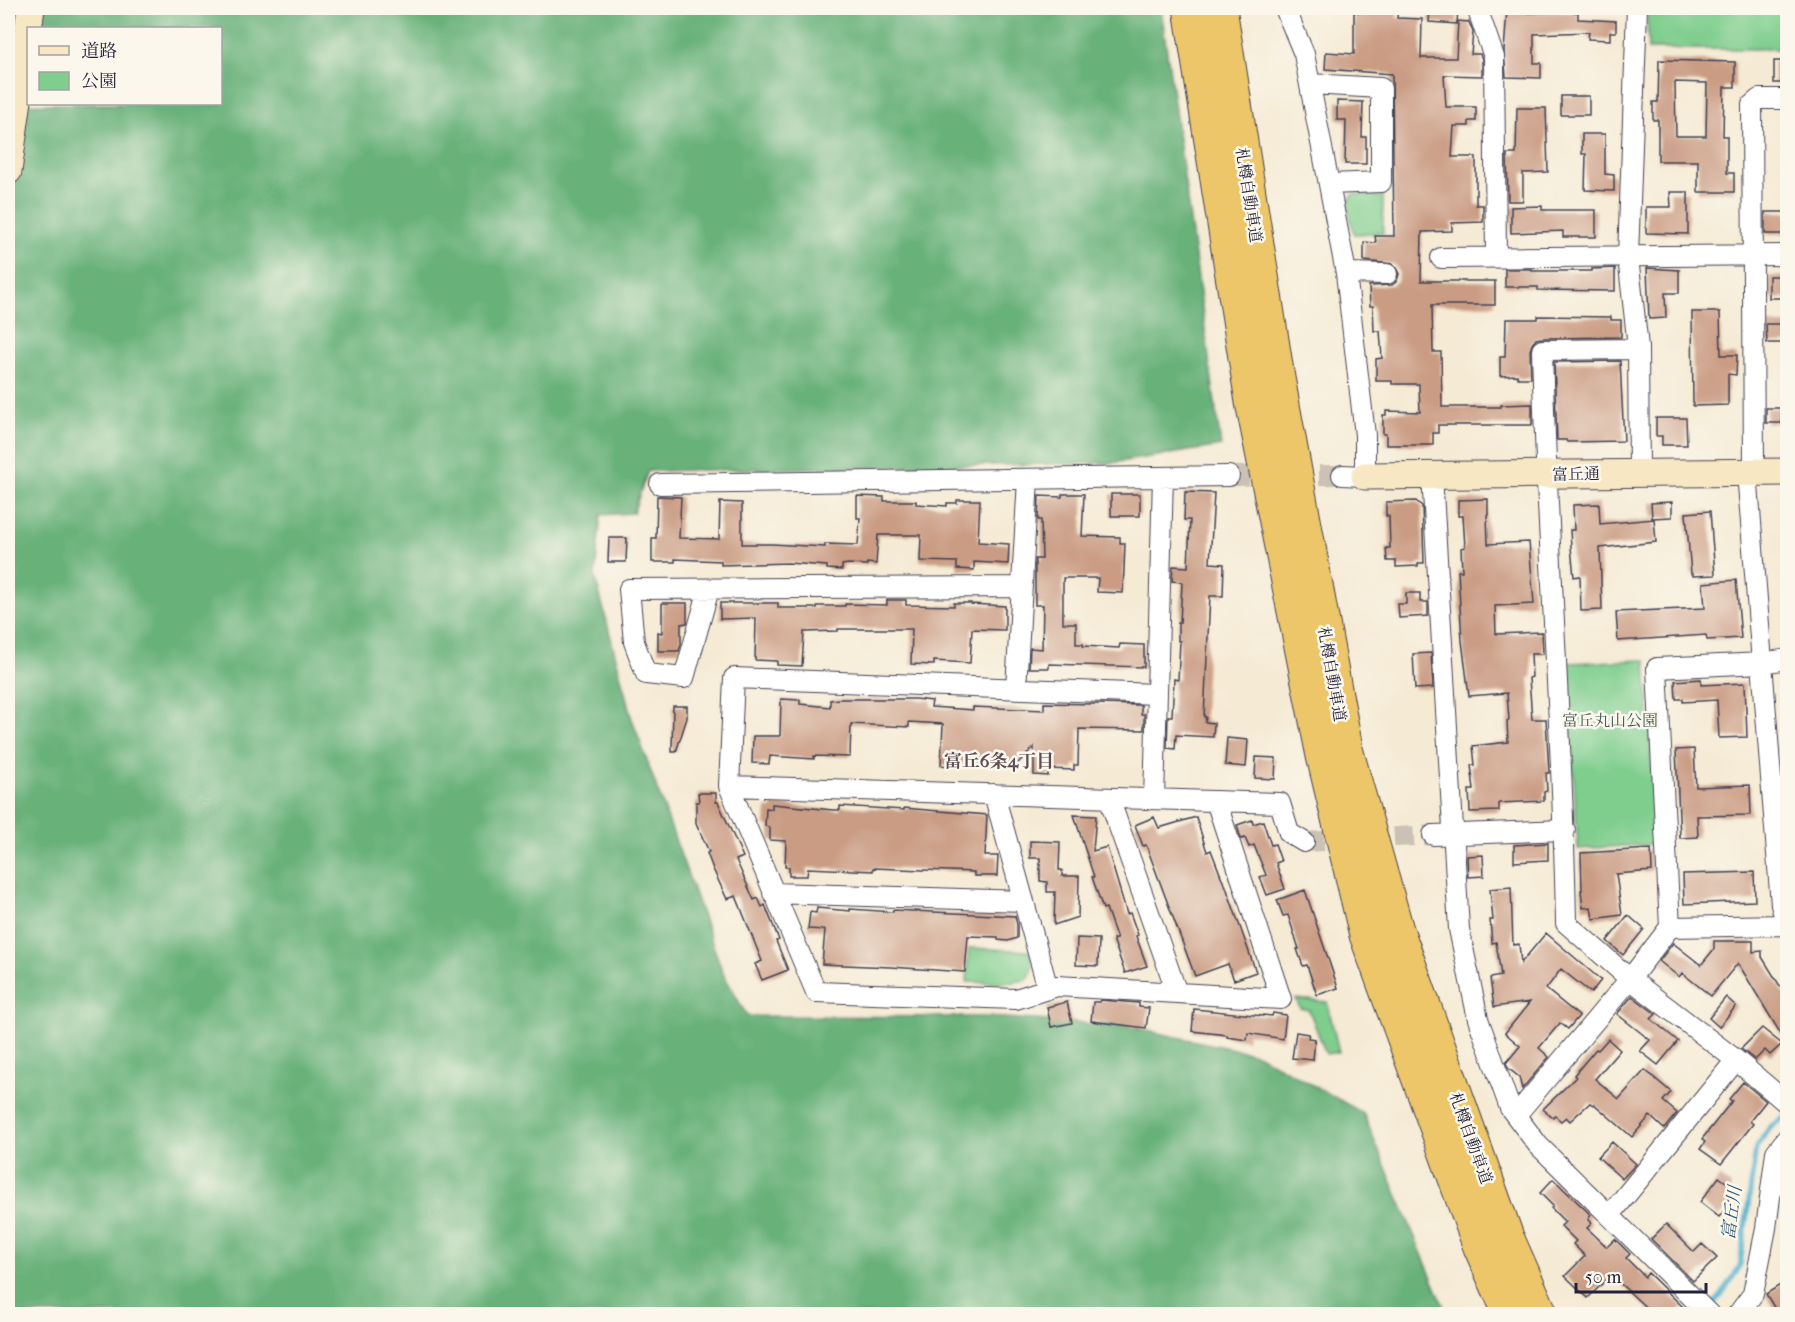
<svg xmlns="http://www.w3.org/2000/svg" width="1795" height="1322" font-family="'IM FELL French Canon','Noto Serif JP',serif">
<rect width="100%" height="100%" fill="#fbf7ec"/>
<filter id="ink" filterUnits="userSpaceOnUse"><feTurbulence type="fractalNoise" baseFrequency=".0167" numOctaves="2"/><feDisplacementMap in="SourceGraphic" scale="12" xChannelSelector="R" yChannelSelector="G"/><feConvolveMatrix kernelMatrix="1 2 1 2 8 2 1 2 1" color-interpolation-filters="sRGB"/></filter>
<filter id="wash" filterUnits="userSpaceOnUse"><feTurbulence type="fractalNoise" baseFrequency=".008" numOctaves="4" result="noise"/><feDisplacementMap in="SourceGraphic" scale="24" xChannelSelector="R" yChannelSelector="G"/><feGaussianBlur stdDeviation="1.35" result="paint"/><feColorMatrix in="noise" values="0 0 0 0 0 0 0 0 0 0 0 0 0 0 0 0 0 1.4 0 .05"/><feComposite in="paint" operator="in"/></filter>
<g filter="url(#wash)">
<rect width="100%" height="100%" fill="#f5ead4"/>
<path fill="#7fce8e" stroke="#507864" stroke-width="1.5" d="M1647,8H1787V49H1648Z
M1353,194L1383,196V233L1354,234L1347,204Z
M1646,660L1656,844L1578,849L1567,663Z
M969,948L1029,951C1033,963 1035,969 1027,980L1004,983L967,982Z
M1296,999L1327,1002L1339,1052L1326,1054L1309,1010L1300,1008Z"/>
<path fill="#67b179" stroke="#446a5a" stroke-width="1.5" d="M37,8H1161L1221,446L1111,463L648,471L633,513L601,515L595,576L631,716L723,973L747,1016L989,1017L1125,1026L1257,1054L1363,1113L1447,1314H8V100L28,104H220V28H33Z"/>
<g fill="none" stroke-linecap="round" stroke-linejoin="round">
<path stroke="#4fb1ce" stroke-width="5" d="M1710,1307L1721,1296L1740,1266L1756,1147L1770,1127L1788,1115"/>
</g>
<g id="blocks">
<path fill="#ca9c84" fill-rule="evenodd" d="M1380,8H1398L1397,18L1422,19L1421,58H1456L1458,21L1469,22L1473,32L1471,54H1480L1482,59V76L1444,75L1446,107H1476V121H1469V126H1454L1452,157H1476V205H1483V222L1452,223V231L1422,232L1421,281H1495V305H1432L1433,352H1441L1442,407H1501V405L1532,404V425H1438V433H1433V445H1386V434H1383V415H1386V411L1420,412L1419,384H1392V381H1376V359L1382,358L1380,331H1374L1373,306H1370L1369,286L1392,285L1397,281L1399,274L1397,268L1393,264L1364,261V242L1376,243L1375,236H1394L1392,74L1325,69L1326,52L1354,54V12H1363V9H1380Z
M1430,8H1458L1457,24L1429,22Z
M1507,10L1529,11V13L1578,12V19L1616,21V32H1610V40L1588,39L1589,32L1534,34V63H1541V78L1506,77L1504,51Z
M1659,60L1735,62V87H1724L1723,136H1727V173H1734V192H1698V161H1658V120H1653V102H1658ZM1675,82L1707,83L1706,136H1676Z
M1774,61H1788V83H1774Z
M1561,96H1589V115H1561Z
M1337,101L1363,102L1362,137H1366V164H1345L1346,120H1337Z
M1517,108H1546L1548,172L1523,173V201H1508L1507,154H1516Z
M1582,134H1605V174L1614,175V191L1585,190L1586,154H1582Z
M1670,192H1688V234L1646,233V207H1671Z
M1542,206V210H1596V237H1563V231L1511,233V207Z
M1765,212H1788V234H1765Z
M1615,268V291L1538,290V287H1505V269H1532V271H1592V269Z
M1647,268L1679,270V293H1665L1666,318L1649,319Z
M1769,276H1788V298H1769Z
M1692,312H1720L1721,355H1737L1736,375L1728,374V405L1693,406Z
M1538,316L1611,317V320H1621V337L1542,338L1536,339L1532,344L1530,350L1531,378H1518L1517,375L1500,376V357H1505L1506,319H1538Z
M1766,324H1788V343H1767Z
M1620,361L1624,441L1567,442L1566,440H1557L1554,362Z
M1766,408H1782V423H1766Z
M1656,418H1686L1687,445H1662V436H1656Z
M1185,492L1214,493L1210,563L1224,564L1223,596H1210L1204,717H1206L1205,722L1214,723L1213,737L1176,735L1175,749L1167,748L1168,716H1172L1174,679L1178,680L1180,641H1178V623H1180L1182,582L1172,581L1173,566L1188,567L1190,520H1184Z
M1062,494H1084L1082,536L1120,537V543H1125L1123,593L1097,592L1098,578H1063V623H1076V644H1083V646L1119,648L1120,644L1144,645V667L1049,664V668H1029L1030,648L1042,649L1043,605H1035V559H1042L1041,520H1038L1039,496L1062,497Z
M1111,494H1140V516H1111Z
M657,496L681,497L679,538L719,539L720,502L742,503V544H772L825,547V544L858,545L860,518H857V496L884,497V501H916V504L947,506V503H957V500H980L978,542L1009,544L1008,564L974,562V570L957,569V562L920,561L921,535H878L876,564L867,563V565L848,564L842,565V570L827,569V566L788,563L721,565V561L675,559V562H652V538H656Z
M1488,499V515H1487L1488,544L1529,542L1534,604L1495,606L1496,634L1542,632L1543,654H1531L1532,677L1529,678L1532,719H1546L1549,773H1546L1547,791L1544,792V801L1499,803V811L1470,812L1469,790H1474L1471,765H1475L1473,746L1508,742L1507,721L1509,720L1507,693L1469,696L1462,641L1458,571H1462L1461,548L1465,547L1463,516H1458V500Z
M1416,501L1422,506L1424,563H1418V566L1396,567V561H1387L1386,548H1390L1389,516H1386V502Z
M1672,502V517L1652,518L1651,503Z
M1599,504L1600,524L1654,519L1656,542L1600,548L1602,610L1581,611L1580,576L1574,577L1571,547L1570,530H1574L1573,505Z
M1710,511L1715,575L1693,576V574H1691L1686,513Z
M609,538H627L626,562H608Z
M1736,580L1741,638L1707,640L1706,635L1618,641L1616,612L1705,608L1703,583Z
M1406,593H1420V602H1428V616L1399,618L1398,604H1406Z
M887,600H906V605L954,606V603H971V604L1005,606V630L972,629L970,663L934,661V665L911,664L912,629H838V631L804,632L802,666L777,665V661L755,660L756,618L720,619V603H778V608H817V606H845V604L887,605Z
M662,603H687V623L681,624V644L679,651H658V632L662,633Z
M1431,653L1433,688L1415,689L1413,654Z
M1701,679V685L1745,683L1747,737L1719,738L1717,700L1683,702V699H1676L1675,681Z
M781,699L800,700V704L830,707V700L840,699H915L932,701L931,707L973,710V707L1044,710V703L1141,705V714H1144V730L1079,729L1078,765H1074V770L1048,769V776L1034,775V747L1014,767L1009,762L998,761L992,766L985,758L978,764L951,767L941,765L943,724L909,722V727L851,724L850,757L814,756V759L770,756L769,764L752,763L753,736H780Z
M673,706H687V718L676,752H672Z
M1227,738L1248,740L1246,767L1225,765Z
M1694,749L1696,787L1750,785L1751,815L1697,816L1698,837L1680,838L1676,750Z
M1256,757L1276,758L1275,779L1255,778Z
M698,793H716V802H718L743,857L736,860L754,900L758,898L762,907L765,905L779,940L776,941L788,970L762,980L755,964L762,961L736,896L727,899L713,869L707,853L709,852L696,823V802H699Z
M772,804L833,810H840V806L904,810V808L987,815L985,856H998L997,876H974V872L873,868V871L808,868L807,876H789V867H785L786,841L770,840V827L765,826L766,808L772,809Z
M1074,815L1096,816L1093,851L1107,847L1127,914L1130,913L1138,935L1136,936L1147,966L1125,973L1113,939H1117L1106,908L1103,909L1092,877H1094Z
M1154,817L1159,828L1196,817L1207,852L1211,850L1224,884H1225L1256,972L1234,980L1228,964L1195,976L1146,845L1143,846L1135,825Z
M1252,820L1253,824L1263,821L1271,845L1275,844L1281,861L1276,863L1285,889L1267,895L1260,877L1266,875L1254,845L1249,847L1245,838L1241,839L1237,825Z
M1030,841L1060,842L1059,870H1062V876H1079L1078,917L1054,925L1055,892H1047V882L1040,881V858H1030Z
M1548,843V860L1514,862V845Z
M1651,849L1652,871L1616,874L1622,915L1593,919L1591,907L1583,908L1581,890H1582L1581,853Z
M1483,855L1484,876L1468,877L1467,856Z
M1754,872L1755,901L1684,904L1683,874Z
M1511,887L1513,945L1519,944L1521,963L1546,933L1601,980L1591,993L1561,969L1546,989L1579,1016L1568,1029L1560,1023L1539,1048L1549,1057L1522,1089L1519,1077L1508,1068L1506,1063L1520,1046L1505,1033L1530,1002L1494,1007L1490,978L1501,976L1496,942L1492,943L1490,920H1493L1490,889Z
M1305,890L1338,988L1317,995L1307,965L1303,966L1297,949H1299L1288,915L1283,916L1277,900Z
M817,908L850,911V909L893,912V910L1015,916L1017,924V938L1008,941L998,940V937L968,936L965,972L890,967L822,964L825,930L808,929L810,912L816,913Z
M1628,915L1644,929L1623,955L1607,941Z
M1077,938L1099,939L1098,966L1076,965Z
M1714,941H1753V952L1762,951V957L1788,999V1046L1738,963L1711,996L1682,973L1679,977L1659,961L1673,943L1701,965L1714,949Z
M1632,996L1656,1014L1651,1019L1678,1041L1658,1065L1640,1051L1650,1040L1617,1014Z
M1726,997L1736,1006L1719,1027L1709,1018Z
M1100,1000L1139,1003V1007L1149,1008L1146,1028L1091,1021L1093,1002H1100Z
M1067,1002L1072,1023L1051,1027L1047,1007Z
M1194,1009L1263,1016V1015L1272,1016L1273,1013L1286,1015L1283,1039L1248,1033L1247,1040L1227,1037V1035L1192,1031Z
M1762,1028L1782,1044L1770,1055L1765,1050L1755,1060L1741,1049Z
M1296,1032L1309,1034L1308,1038L1315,1039L1313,1060L1292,1058Z
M1608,1039L1620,1050L1595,1079L1619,1099L1645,1070L1671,1092L1663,1101L1677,1113L1664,1129L1650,1116L1632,1137L1594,1104L1593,1105L1590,1103L1570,1121L1566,1117L1561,1121L1555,1116L1553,1118L1543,1109L1576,1077L1574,1075L1596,1049L1598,1050Z
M1743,1082L1766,1101L1750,1121L1753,1124L1721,1164L1700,1149L1705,1142L1702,1139L1732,1101L1729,1099Z
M1612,1142L1636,1164L1622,1179L1598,1157Z
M1719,1177L1731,1186L1726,1209L1719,1217L1700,1202Z
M1553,1179L1591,1215L1588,1219L1592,1223L1587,1228L1607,1247L1615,1239L1630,1254L1626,1258L1645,1277L1648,1273L1683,1307L1676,1314H1653L1611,1275L1588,1298L1565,1276L1585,1256L1573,1244L1576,1241L1561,1226L1565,1222L1551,1208L1553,1206L1540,1193Z
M1666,1224L1694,1252L1702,1244L1717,1258L1693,1281L1651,1239Z
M1788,1280V1309L1778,1314L1766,1294Z"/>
</g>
</g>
<g filter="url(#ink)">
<use href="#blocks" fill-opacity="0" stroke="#424052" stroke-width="1.5"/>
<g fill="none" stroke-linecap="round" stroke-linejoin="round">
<path stroke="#cbc2b5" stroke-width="20" stroke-dasharray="20 10" stroke-linecap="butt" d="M1229,476L1342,475
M1304,842L1433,835"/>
<defs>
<path id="street" d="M1285,8L1304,54L1346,273L1365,435V476L1342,475
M1477,8L1494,57L1496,257
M1637,8L1628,257L1638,347L1639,474
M1310,84L1381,88V182L1329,184
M1441,258L1788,255
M1346,273L1387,274
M1638,349L1542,350C1547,541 1563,732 1566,923L1630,979L1736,1060L1788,1104
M1747,472L1781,905L1788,928
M1754,472L1752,105L1759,99H1788
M1432,475L1459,929L1478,1019L1510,1108L1538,1145L1709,1314
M660,484L1229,476
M709,589L684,678L646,674L634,642L629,589L1022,587
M1016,689L1028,479
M1157,694L734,678L729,786L816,992L1016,999L1057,986L1281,999L1216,801
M729,786L1280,803L1289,833L1304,842
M994,794L1048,989
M1109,798L1177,993
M1154,799L1163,477
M1433,835L1565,830
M773,893L1024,901
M1670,927L1787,925
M1516,1115L1630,979L1670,927L1657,668L1762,663L1788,659
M1610,1215L1736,1060
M1738,1314L1753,1294L1766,1228L1776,1152L1788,1137"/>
<path id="secondary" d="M8,171L31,8
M1365,476L1788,472"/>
<path id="highway" d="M1190,8L1252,402L1323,756L1366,935L1480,1247L1510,1314
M1220,8L1278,378L1346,749L1397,930L1507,1237L1541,1314"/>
</defs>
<use href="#street" stroke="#424052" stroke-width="22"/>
<use href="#secondary" stroke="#424052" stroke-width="29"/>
<use href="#highway" stroke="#424052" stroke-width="35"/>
<use href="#street" stroke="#fff" stroke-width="20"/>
<use href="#secondary" stroke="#f7e8c3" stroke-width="27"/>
<use href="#highway" stroke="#ecc669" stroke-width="33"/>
</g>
</g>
<g text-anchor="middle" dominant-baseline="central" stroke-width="5" stroke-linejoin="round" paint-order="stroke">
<g font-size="16" fill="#22223b" stroke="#fbf7ec">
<text transform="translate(1249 195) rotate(81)">札樽自動車道</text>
<text transform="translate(1576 474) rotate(-1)">富丘通</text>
<text transform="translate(1332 674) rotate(80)">札樽自動車道</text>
<text transform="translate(1471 1138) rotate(70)">札樽自動車道</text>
</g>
<g font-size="16" fill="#435e58" stroke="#fbf7ec">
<text x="1610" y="720">富丘丸山公園</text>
</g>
<g font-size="18" font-weight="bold" fill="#5d4d55" stroke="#fbf7ec">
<text x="999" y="761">富丘6条4丁目</text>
</g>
<g font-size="18" font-style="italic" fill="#345b76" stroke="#fbf7ec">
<text transform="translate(1732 1213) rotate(-82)">富丘川</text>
</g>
</g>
<rect width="1795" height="1322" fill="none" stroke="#fbf7ec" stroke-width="30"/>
<rect x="27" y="27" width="195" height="78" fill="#fbf7ec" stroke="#a4a2a5" stroke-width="1.5"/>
<rect x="39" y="46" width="30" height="9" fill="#f7e8c3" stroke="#a4a2a5" stroke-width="1.5"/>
<text x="81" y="57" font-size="18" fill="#22223b">道路</text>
<rect x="39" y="72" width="30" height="18" fill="#7fce8e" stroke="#a4a2a5" stroke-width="1.5"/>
<text x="81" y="87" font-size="18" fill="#22223b">公園</text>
<path d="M1576 1283v9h130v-9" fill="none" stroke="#22223b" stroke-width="3"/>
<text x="1585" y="1283" font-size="18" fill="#22223b" stroke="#fbf7ec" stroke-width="4.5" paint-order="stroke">50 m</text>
</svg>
